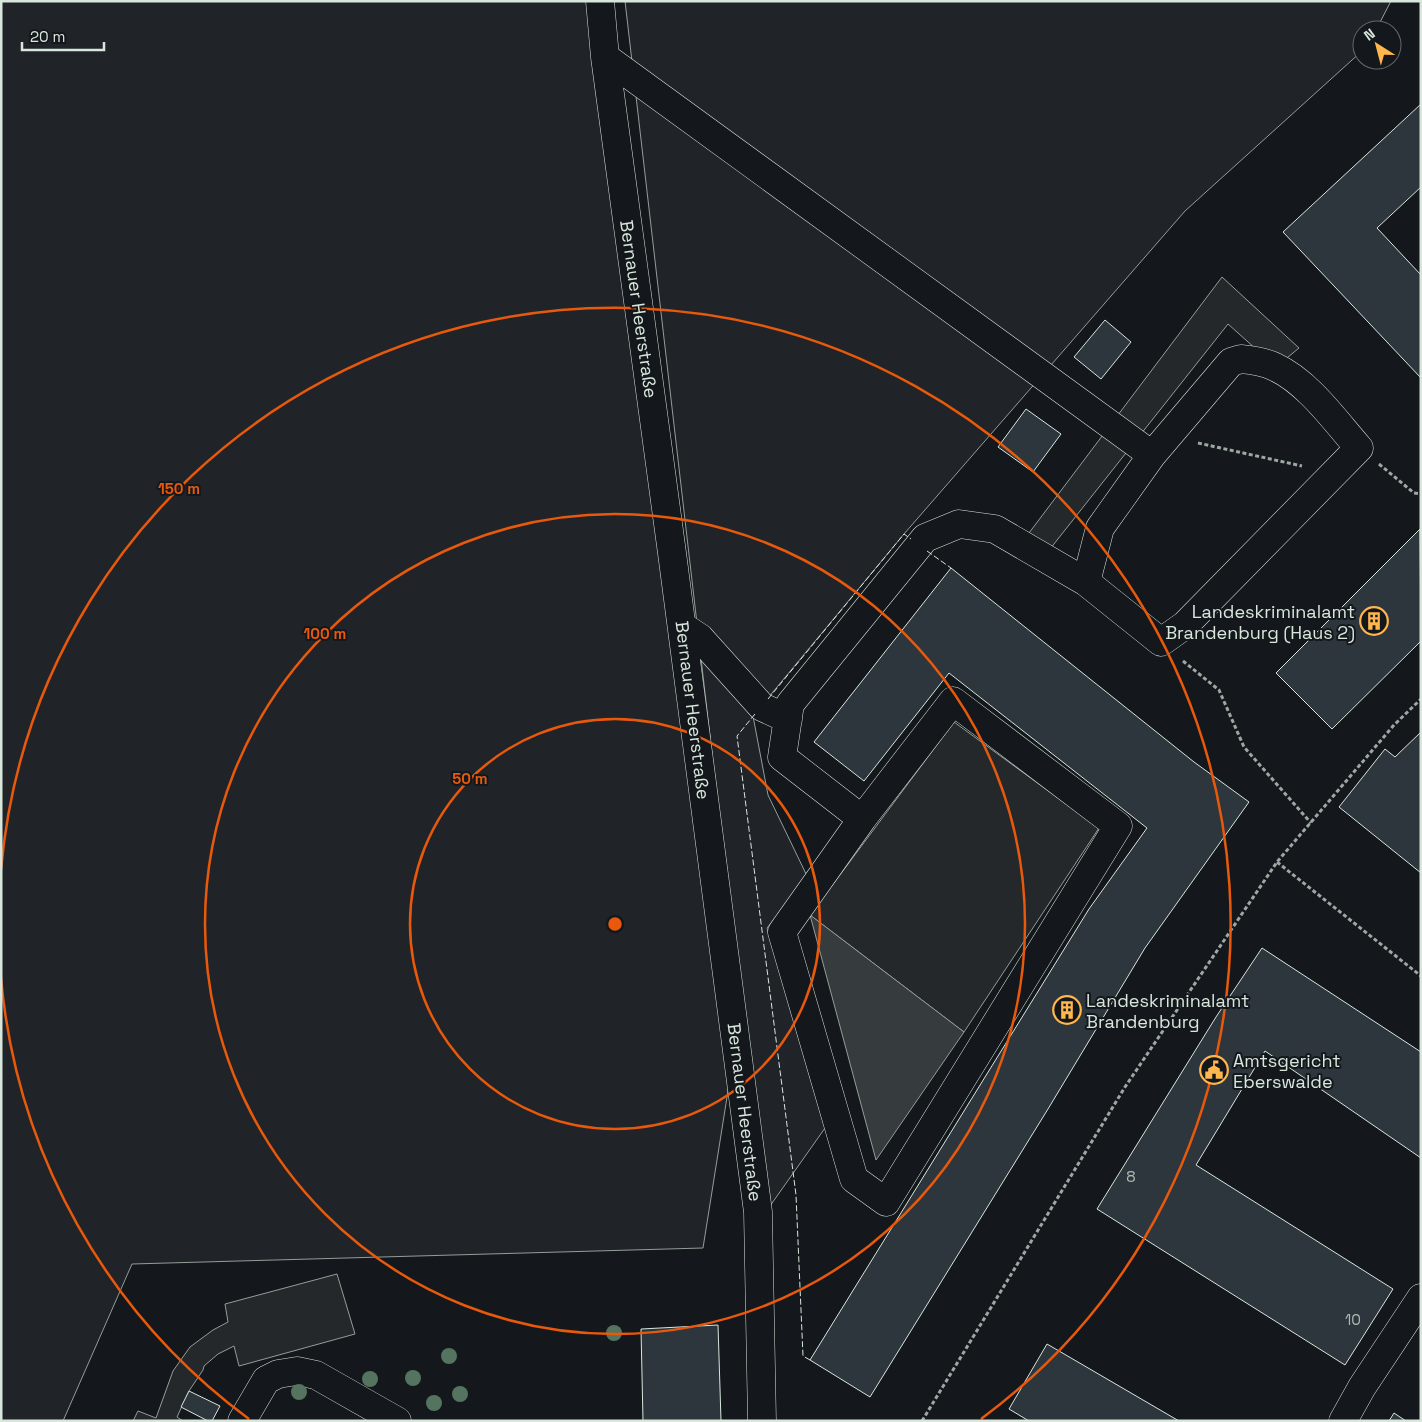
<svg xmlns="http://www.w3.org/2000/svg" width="1422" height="1422" font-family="'Space Grotesk',sans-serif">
<rect width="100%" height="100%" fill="#14181c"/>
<path fill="#202428" stroke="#939e99" d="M1,1H587L731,1072L703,1248L132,1264L63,1421H1Z
M625,1H1391L1376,30H1362V51L1185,211L904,534L753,716L768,795L808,878L767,928L825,1128L770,1206L713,762Z"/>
<path fill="#24282b" stroke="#939e99" d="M1222,277L1299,348L1276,367L1228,324L1050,549L1029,533Z
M954,722L1099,828L964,1032L810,915Z
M337,1274L355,1334L239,1366L234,1346L218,1354L204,1366L203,1370L189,1391L177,1417L183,1421H133L138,1411L156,1418L173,1371L190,1347L213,1330L228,1322L225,1304Z"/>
<path fill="#363b3e" stroke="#939e99" d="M810,915L964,1032L876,1160Z"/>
<path fill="#2c363c" stroke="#d8e6dc" d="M1421,104V187L1377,228L1421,275V378L1283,232Z
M1105,320L1131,342L1101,379L1074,357Z
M1026,409L1061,434L1033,472L998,447Z
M1420,529L1421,641L1332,729L1276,673Z
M951,568L1194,762L1249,802L1145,948L1048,1109L870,1397L810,1360L1089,909L1147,828L949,673L864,781L814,742Z
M1421,732V873L1339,807L1385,749L1395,757Z
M1262,948L1421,1052V1158L1265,1051L1196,1165L1393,1289L1345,1365L1097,1209L1216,1017Z
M718,1325L721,1421H643L641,1329Z
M1047,1344L1179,1421H1029L1009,1409Z
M189,1391L220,1406L212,1421H208L181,1407Z
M1394,1413L1406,1421H1389Z"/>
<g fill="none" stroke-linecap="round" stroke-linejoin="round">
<defs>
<path id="minor" d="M600,1L605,57L672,553L758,1212L762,1421
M605,57L1152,455
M1241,359C1252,360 1265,362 1275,367C1308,382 1336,422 1359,448L1185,625L1161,642L1086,582L1100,528L1152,455L1231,362Z
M682,626L700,638L762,707L788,719
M862,819L782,932L854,1179L886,1202L1118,826L953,701L862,819L782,757L790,704L925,538L959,524L995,529L1086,582
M242,1421L266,1380L278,1374L297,1371L316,1375L397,1421
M1343,1421L1362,1387L1421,1298"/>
</defs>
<use href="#minor" stroke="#d8e6dc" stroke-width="29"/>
<path stroke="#9da8a2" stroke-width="3" stroke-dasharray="4 2.5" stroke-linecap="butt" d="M1198,443L1302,466
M1379,464L1414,493L1421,494
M1183,661L1219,690L1244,747L1311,823
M1277,862L1421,976
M922,1421L1125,1087L1277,862L1394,725L1421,699"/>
<use href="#minor" stroke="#14181c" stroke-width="28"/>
<path stroke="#d8e6dc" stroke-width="1" stroke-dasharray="6 2.5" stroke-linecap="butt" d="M927,551L951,568
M768,699L904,534L911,539
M755,714L737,736L796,1195L803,1356L810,1360"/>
</g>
<g fill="#55745f">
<circle cx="614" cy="1333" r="8"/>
<circle cx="449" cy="1356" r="8"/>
<circle cx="413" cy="1378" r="8"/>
<circle cx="370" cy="1379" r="8"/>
<circle cx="299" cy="1392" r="8"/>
<circle cx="460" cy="1394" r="8"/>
<circle cx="434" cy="1403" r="8"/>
</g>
<g fill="none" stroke="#e8590c" stroke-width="2.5">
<circle cx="615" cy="924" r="205"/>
<circle cx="615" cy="924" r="410"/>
<path d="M249 1419A616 616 0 0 1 1 978M1 870A616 616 0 1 1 981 1419"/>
</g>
<defs>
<symbol id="building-ring" viewBox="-11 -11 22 22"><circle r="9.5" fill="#14181c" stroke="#ffb74d" stroke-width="1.5"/><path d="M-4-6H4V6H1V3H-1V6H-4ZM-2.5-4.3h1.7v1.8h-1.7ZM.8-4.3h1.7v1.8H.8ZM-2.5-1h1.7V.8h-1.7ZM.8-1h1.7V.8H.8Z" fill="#ffb74d"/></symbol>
<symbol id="civic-ring" viewBox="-11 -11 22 22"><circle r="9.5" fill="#14181c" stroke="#ffb74d" stroke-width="1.5"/><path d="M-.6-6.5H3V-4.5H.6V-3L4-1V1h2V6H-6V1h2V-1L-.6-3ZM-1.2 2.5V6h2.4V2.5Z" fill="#ffb74d"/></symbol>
</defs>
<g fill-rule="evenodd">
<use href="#building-ring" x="1358" y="605" width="32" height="32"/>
<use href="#building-ring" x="1051" y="994" width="32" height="32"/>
<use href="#civic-ring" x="1198" y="1054" width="32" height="32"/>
</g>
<g text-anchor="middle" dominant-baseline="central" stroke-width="4" stroke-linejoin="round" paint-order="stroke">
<g font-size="15" fill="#adbab4">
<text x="1131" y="1176">8</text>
<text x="1353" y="1319">10</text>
</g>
<g font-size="18" fill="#d8e6dc" stroke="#14181c">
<text transform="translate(639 309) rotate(82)">Bernauer Heerstraße</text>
<text transform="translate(693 710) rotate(83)">Bernauer Heerstraße</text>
<text transform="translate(745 1112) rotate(83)">Bernauer Heerstraße</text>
</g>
<g font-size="18" fill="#d8e6dc" stroke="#14181c" text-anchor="start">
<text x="1355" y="611" text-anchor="end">Landeskriminalamt<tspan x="1355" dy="21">Brandenburg (Haus 2)</tspan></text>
<text x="1086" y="1000">Landeskriminalamt<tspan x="1086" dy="21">Brandenburg</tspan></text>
<text x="1233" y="1060">Amtsgericht<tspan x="1233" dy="21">Eberswalde</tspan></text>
</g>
</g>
<circle cx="615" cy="924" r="8" fill="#e8590c" stroke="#14181c" stroke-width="2.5"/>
<g font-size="15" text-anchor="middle" font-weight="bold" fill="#e8590c" stroke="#14181c" stroke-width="4" stroke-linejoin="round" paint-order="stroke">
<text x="179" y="494">150 m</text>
<text x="325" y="639">100 m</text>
<text x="470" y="784">50 m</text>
</g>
<rect width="1422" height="1422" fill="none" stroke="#d8e6dc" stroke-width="5"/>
<g transform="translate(1377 45) rotate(324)"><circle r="24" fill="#14181c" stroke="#626a69"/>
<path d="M0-4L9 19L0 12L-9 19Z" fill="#ffb74d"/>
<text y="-8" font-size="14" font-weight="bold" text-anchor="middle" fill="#d8e6dc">N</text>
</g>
<path d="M22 42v8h82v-8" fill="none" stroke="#d8e6dc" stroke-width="2.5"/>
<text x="30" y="42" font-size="15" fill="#d8e6dc" stroke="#14181c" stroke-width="4" paint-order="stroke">20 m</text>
</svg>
